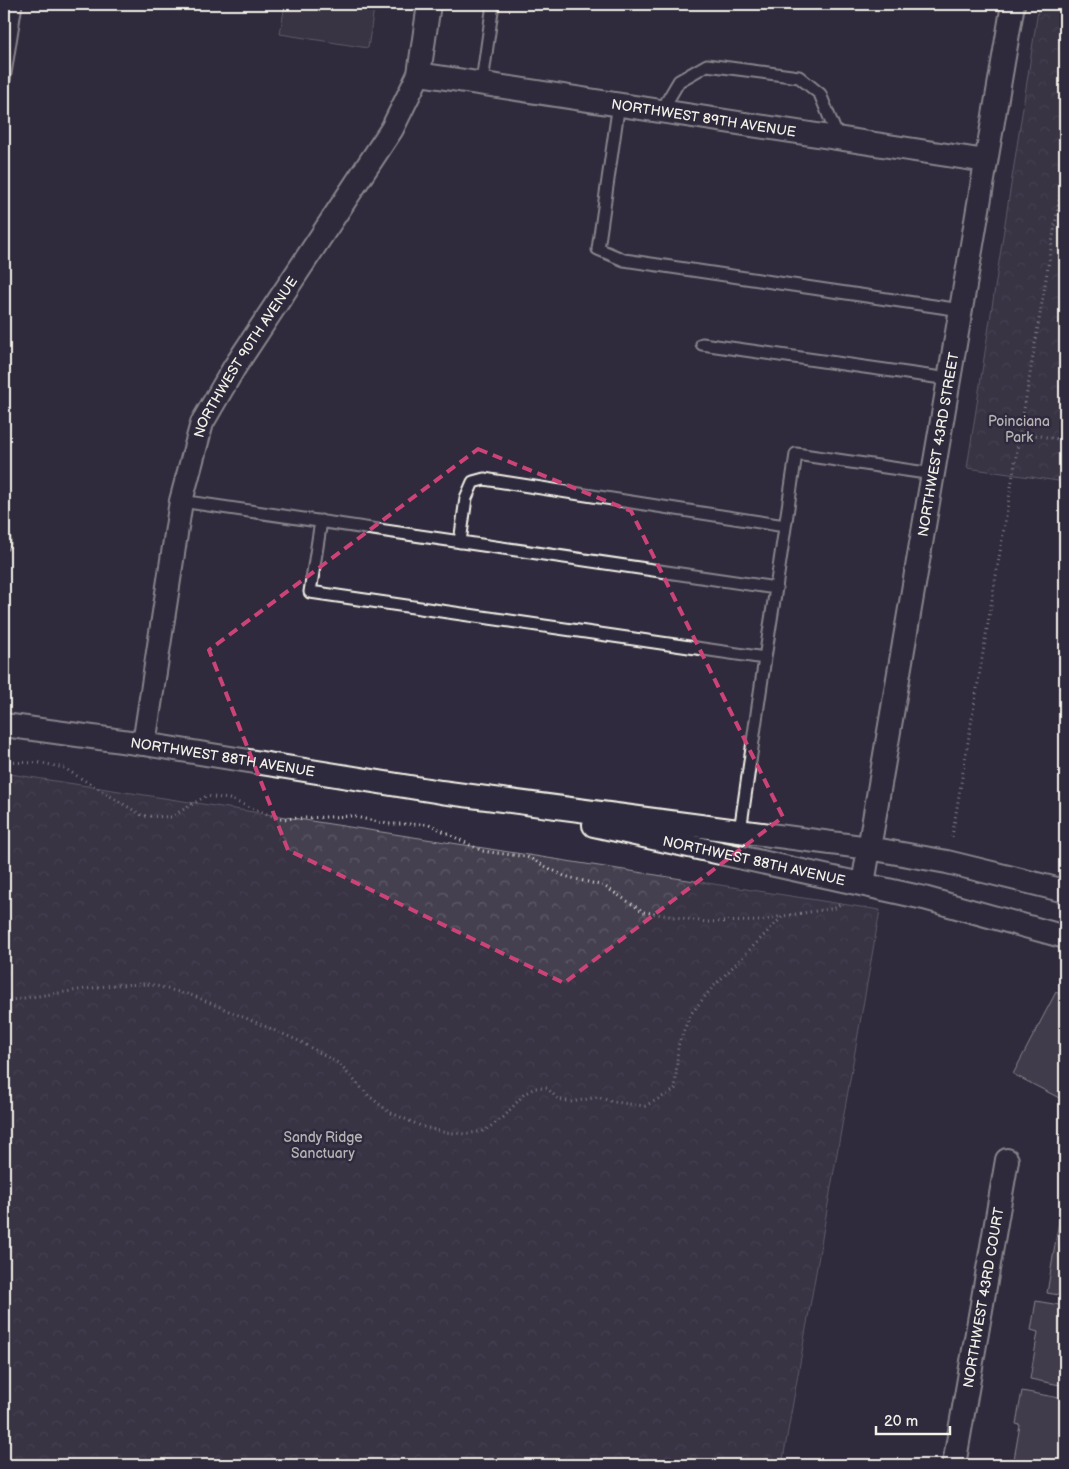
<svg xmlns="http://www.w3.org/2000/svg" width="1069" height="1469" font-family="'Balsamiq Sans',sans-serif">
<defs>
<pattern id="forest-crowns" width="20" height="18" patternUnits="userSpaceOnUse" patternTransform="scale(1.25)"><rect width="20" height="18" fill="#454050"/><path d="M2 6a3 3 0 1 1 6 0M12 15a3 3 0 1 1 6 0" fill="none" stroke="#605c69"/></pattern>
</defs>
<rect width="100%" height="100%" fill="#2f2a3d"/>
<filter id="ink" filterUnits="userSpaceOnUse"><feTurbulence type="fractalNoise" baseFrequency=".02" numOctaves="2"/><feDisplacementMap in="SourceGraphic" scale="10" xChannelSelector="R" yChannelSelector="G"/><feConvolveMatrix kernelMatrix="1 2 1 2 8 2 1 2 1" color-interpolation-filters="sRGB"/></filter>
<g filter="url(#ink)">
<path fill="url(#forest-crowns)" stroke="#9c989c" d="M1039,4H1065V482L967,468Z
M4,773L880,910L782,1465H4Z"/>
<path fill="#454050" stroke="#9c989c" d="M285,4H349L374,8L368,48L280,34Z"/>
<path fill="#56525f" stroke="#f4f1e8" d="M1056,992L1065,997V1101L1013,1074Z
M1060,1215L1065,1216V1296L1047,1293Z
M1036,1301L1065,1306V1386L1030,1379L1038,1332L1031,1330Z
M1022,1391L1065,1399V1465H1013L1020,1425L1016,1424Z"/>
<g fill="none" stroke-linecap="round" stroke-linejoin="round">
<defs>
<path id="service" d="M4,80L16,4
M482,82L493,4
M619,103L598,249L624,260L961,310
M662,110L679,81L707,65L799,77L820,94L838,138
M702,344L949,379
M181,501L776,588L796,454L933,474
M321,521L310,592L765,658L776,588
M460,542L466,498L473,482L484,479L785,526
M4,544V538
M740,831L765,658"/>
<g id="minor">
<path id="s1" d="M419,74L986,161"/>
<path id="s2" d="M4,725L144,744L441,792L869,848L947,862L1065,891"/>
<path id="s3" d="M144,744L181,501L202,423L234,368L392,129L419,74L429,4"/>
<path id="s4" d="M594,825L924,898L1065,937"/>
<path id="s5" d="M863,884L1013,4"/>
<path id="s6" d="M954,1465L1007,1160"/>
</g>
</defs>
<use href="#service" stroke="#f4f1e8" stroke-width="15"/>
<use href="#minor" stroke="#f4f1e8" stroke-width="26"/>
<path stroke="#f4f1e8" stroke-width="3" stroke-dasharray="1 4" stroke-linecap="butt" d="M1021,433L1065,440
M4,762L42,763L64,768L143,816L171,817L206,796L229,799L280,819L351,816L388,824H429L482,851L527,857L564,876L604,886L644,912L706,922L761,921L782,916
M952,837L1065,166
M4,1001L113,985L149,984L194,996L297,1040L338,1063L369,1096L389,1112L421,1126L442,1132L465,1134L484,1131L504,1117L524,1094L535,1088H547L558,1099L572,1102L598,1097L614,1102L645,1106L675,1090L678,1046L690,1015L711,989L783,916L836,908L840,904"/>
<use href="#service" stroke="#2f2a3d" stroke-width="11"/>
<use href="#minor" stroke="#2f2a3d" stroke-width="22"/>
</g>
</g>
<path d="M0 0H1069V1469H0ZM478,449L631,511L783,817L564,983L288,850L209,650Z" fill="#2f2a3d" fill-opacity=".55" fill-rule="evenodd"/>
<path fill="none" stroke="#cc4377" stroke-width="4" stroke-dasharray="10 6" stroke-linejoin="round" d="M478,449L631,511L783,817L564,983L288,850L209,650Z"/>
<g text-anchor="middle" dominant-baseline="central" stroke-width="5" stroke-linejoin="round" paint-order="stroke">
<g font-size="14" fill="#f4f1e8" stroke="#2f2a3d">
<text stroke="none"><textPath href="#s1" startOffset="288">NORTHWEST 89TH AVENUE</textPath></text>
<text stroke="none"><textPath href="#s3" startOffset="405">NORTHWEST 90TH AVENUE</textPath></text>
<text stroke="none"><textPath href="#s5" startOffset="446">NORTHWEST 43RD STREET</textPath></text>
<text stroke="none"><textPath href="#s2" startOffset="221">NORTHWEST 88TH AVENUE</textPath></text>
<text stroke="none"><textPath href="#s4" startOffset="164">NORTHWEST 88TH AVENUE</textPath></text>
<text stroke="none"><textPath href="#s6" startOffset="170">NORTHWEST 43RD COURT</textPath></text>
</g>
<g font-size="14" fill="#b7b3b3" stroke="#2f2a3d">
<text x="1019" y="421">Poinciana<tspan x="1019" dy="16">Park</tspan></text>
<text x="323" y="1137">Sandy Ridge<tspan x="323" dy="16">Sanctuary</tspan></text>
</g>
</g>
<rect width="1069" height="1469" fill="none" stroke="#2f2a3d" stroke-width="20"/>
<rect x="10" y="10" width="1049" height="1449" fill="none" stroke="#f4f1e8" stroke-width="2" filter="url(#ink)"/>
<path d="M876 1426v8h74v-8" fill="none" stroke="#f4f1e8" stroke-width="2.5"/>
<text x="884" y="1426" font-size="15" fill="#f4f1e8" stroke="#2f2a3d" stroke-width="4" paint-order="stroke">20 m</text>
</svg>
